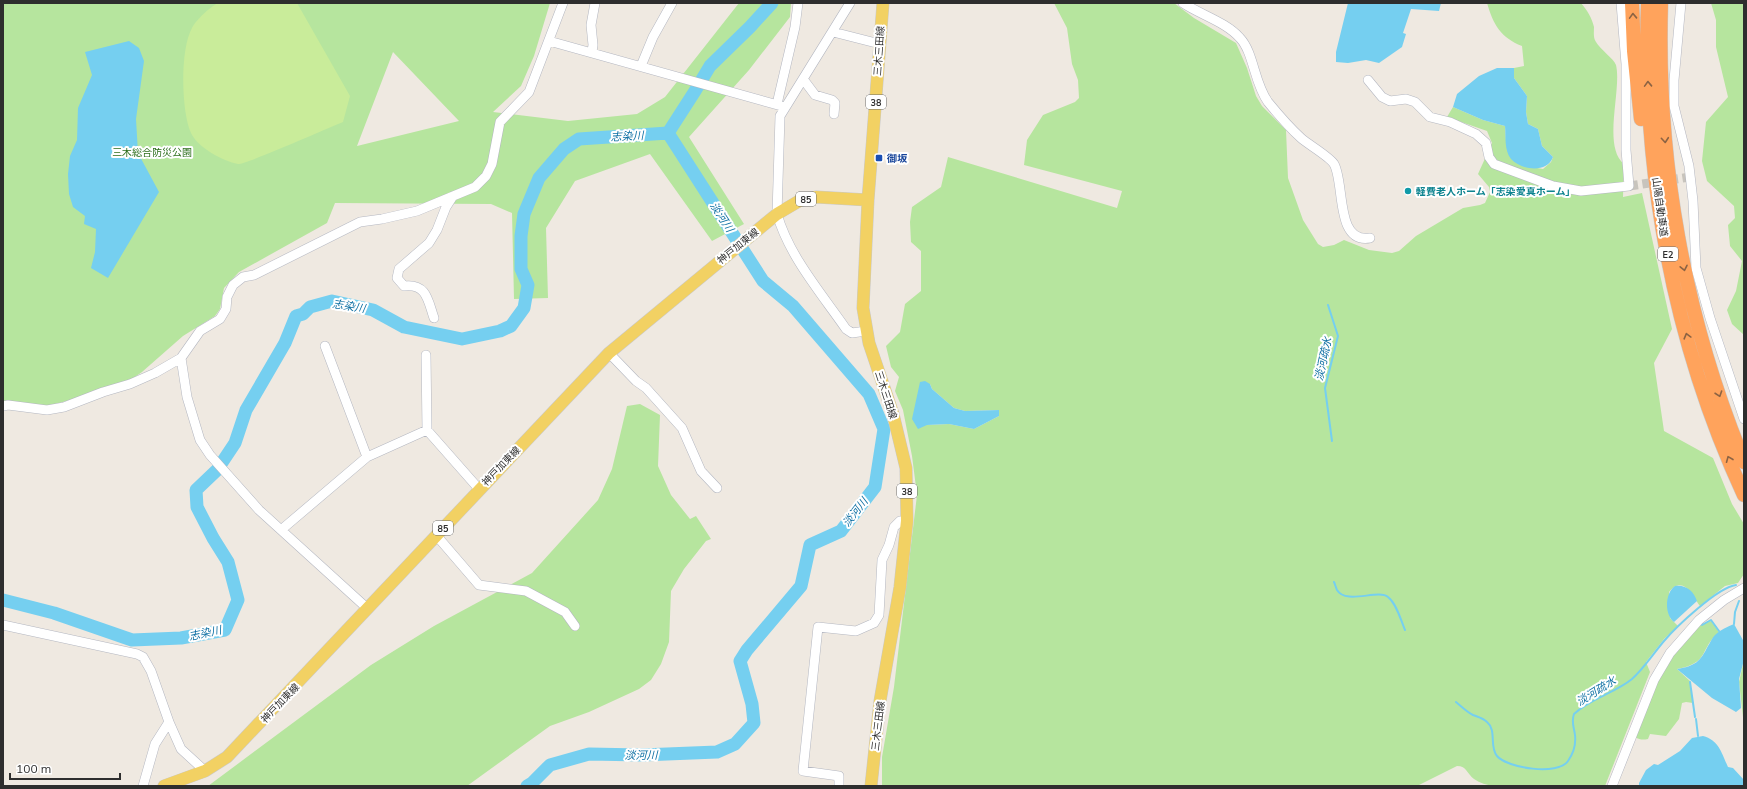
<svg xmlns="http://www.w3.org/2000/svg" width="1747" height="789" font-family="Mulish,'Noto Sans JP',sans-serif">
<rect width="100%" height="100%" fill="#efe9e1"/>
<path fill="#b6e59e" fill-rule="evenodd" d="M3,3H550L534,56L521,86L493,112L568,121L637,114L665,97L739,3H791L790,17L749,70L689,137L744,224L712,241L650,154L575,181L546,228L548,298L514,299L512,213L491,204L335,203L327,223L239,272L224,288L220,309L215,316L183,336L142,372L129,381L85,396L48,406L3,402ZM393,52L459,121L357,146Z
M1054,3H1174L1194,18L1236,43L1247,68L1256,96L1262,106L1286,130L1288,178L1303,220L1318,244L1323,247L1334,245L1344,240L1369,250L1392,253L1399,251L1416,236L1463,208L1480,205L1485,203L1490,192L1489,187L1478,174L1492,143L1487,131L1447,117L1453,107L1483,120L1505,126C1507,161 1508,162 1543,169L1551,162L1553,157L1542,146L1538,129L1528,124L1526,112L1527,96L1514,78V68L1524,66L1522,46C1501,38 1493,24 1487,3H1581C1587,10 1592,18 1594,27C1594,32 1593,38 1596,42C1600,49 1614,59 1616,65C1622,90 1602,146 1624,164L1623,197L1642,193L1672,329L1654,363L1664,431L1713,458L1732,504L1744,524V574L1738,583L1725,586L1700,606C1693,596 1683,574 1669,592L1670,618L1678,626L1664,639L1646,662L1650,672L1605,786H1493C1487,785 1480,783 1474,779C1467,774 1467,766 1457,766L1417,786H882V757L894,687L917,495L912,456L903,410L895,391L899,377L891,367L886,346L900,332L905,304L921,291V251L911,242L910,222L912,207L941,187L948,157L1117,208L1122,191L1024,165L1027,140L1043,115L1075,102L1079,98L1078,80L1072,64L1067,28ZM930,384L932,389L954,408L965,411L999,410V416L974,429L949,424L927,425Z
M1711,3H1744V335L1732,324L1727,310L1736,291L1742,261L1730,246L1728,225L1735,218L1734,206L1707,181L1702,161L1706,122L1728,97L1716,47V20Z
M640,404L660,415L658,466L671,495L690,519L696,516L711,539L706,541L684,569L671,591L669,642L661,664L651,680L639,689L589,712L550,726L467,786H208L371,665L434,626L532,573L598,500L612,469L627,406Z
M1711,621L1719,632C1699,649 1710,663 1677,669L1690,681L1693,703L1686,702L1682,703L1679,719L1666,736L1650,734L1648,739C1643,740 1640,740 1635,737L1656,684L1675,651L1700,624L1702,625Z
M1744,660V726L1739,682Z"/>
<path fill="#c9ec9a" d="M218,3H297L350,96L343,122C330,127 245,165 238,164C223,161 198,148 191,133C181,111 180,49 192,28C196,20 210,7 218,3Z"/>
<path fill="#75cff0" d="M1348,3H1441L1439,11L1411,9L1403,33L1406,34L1402,47L1379,63L1366,60L1348,63L1336,62V52Z
M129,41L139,48L144,61L136,119L138,153L159,192L108,278L91,268L95,252L96,229L84,224L85,216L73,207L69,194L68,174L70,156L77,140L78,108L92,75L85,52Z
M1497,68H1514V78L1527,96L1526,112L1528,124L1538,129L1542,146L1553,157C1547,174 1521,170 1511,159C1504,150 1506,137 1505,126L1483,120L1453,107L1457,94L1479,76Z
M925,381L930,384L932,389L954,408L965,411L999,410V416L974,429L949,424L927,425L918,429L912,419L920,382Z
M1675,586C1685,584 1694,591 1697,601L1674,622C1664,614 1665,593 1675,586Z
M1734,624L1744,642V660L1739,679L1741,708L1736,712L1712,698L1677,669C1695,666 1700,662 1708,646C1710,643 1712,638 1715,635C1720,630 1727,627 1734,624Z
M1703,736C1719,740 1722,754 1728,767L1733,768L1744,780V786H1639V783L1646,770L1654,764L1658,765L1680,751L1692,738Z"/>
<g fill="none" stroke-linecap="round" stroke-linejoin="round">
<path stroke="#75cff0" stroke-width="2" d="M1328,305L1338,336L1325,388L1332,441
M1334,582C1335,584 1336,588 1337,590C1346,605 1378,589 1388,597C1397,604 1401,621 1405,630
M1702,624V625L1711,620L1719,631
M1734,624L1735,612L1739,601
M1690,682L1695,717
M1456,702C1462,707 1467,712 1473,715C1478,717 1483,718 1487,722C1497,730 1489,747 1497,756C1507,768 1558,776 1568,761C1573,754 1576,744 1575,735C1574,727 1571,722 1574,714C1591,698 1615,693 1632,679C1644,668 1653,654 1664,641C1676,627 1718,587 1736,585
M1696,719L1698,736"/>
<path stroke="#75cff0" stroke-width="13" d="M668,133L695,91L710,66L750,27L772,3
M3,600L54,613L132,640L181,638L225,630L238,600L228,562L213,538L197,507L196,490L217,470L235,443L246,410L285,343L296,316L303,314L310,307L332,301L373,310L404,327L462,339L500,331L511,326L524,308L528,285L521,269V236L524,214L539,178L564,149L579,139L668,133
M527,786L532,783L550,765L589,754L642,755L717,752L735,744L754,723L752,704L740,661L747,650L801,586L810,545L841,531L875,487L884,429L869,394L793,306L763,281L668,133"/>
<path stroke="#c8c4bd" stroke-width="9" stroke-dasharray="9 4.5" stroke-linecap="butt" d="M1629,186L1690,177"/>
<defs>
<path id="minor" d="M850,3L780,116L777,214C789,256 821,293 846,329L852,333L866,331
M1183,3C1201,15 1226,22 1240,38C1254,53 1254,83 1268,102C1277,113 1290,128 1301,138C1309,145 1330,157 1334,164C1345,183 1335,244 1370,238
M1681,3L1674,80V106L1689,166L1693,201L1696,268L1710,318L1744,419
M833,32L880,44
M549,41L785,107
M592,52L593,45L591,25L595,3
M641,66L653,37L672,3
M803,79L815,95L832,100L835,103L834,114
M1368,80L1382,97L1390,101L1406,99L1415,102L1430,117L1450,122L1476,134L1486,143L1489,157L1494,164L1553,186L1581,191L1629,186L1626,150V64L1621,3
M777,104L795,27L798,3
M434,318C428,301 427,283 404,286L397,278L399,269L429,243L437,230L446,207L453,196
M325,346L367,457
M609,353L636,381L646,388L682,428L701,471L717,488
M426,355L427,430
M3,406L8,405L47,410L64,407L103,392L130,384L155,373L181,358
M281,530L367,457L427,430L479,489
M436,535L479,585L526,591L565,612L575,626
M368,609L259,510L210,455L200,440L187,397L181,358L200,331L220,319L226,309L227,297L233,285L243,277L254,275L360,222L382,219L417,211L475,187L486,176L492,164L500,122L529,92L563,3
M3,625L137,654L143,657L151,671L169,722L181,749L205,771
M143,786L155,744L169,722
M839,786V776L803,771L818,627L856,631L874,623L879,615L882,560L889,545L894,527L900,521H907
M1612,786L1654,680L1670,653L1699,620L1724,600L1744,588"/>
<path id="major" d="M164,786L205,771L227,757L609,353L777,214L799,201L816,197L868,200
M871,786L880,701L900,587L907,521L906,468L893,414L869,343L863,308L868,200L883,3"/>
<path id="highway" d="M1632,3L1634,51L1641,119
M1648,3C1642,170 1673,342 1744,495
M1661,3C1656,160 1684,317 1744,462"/>
</defs>
<use href="#minor" stroke="#b4b7c1" stroke-width="10"/>
<use href="#major" stroke="#c9c9c9" stroke-width="13"/>
<use href="#highway" stroke="#c9c9c9" stroke-width="15"/>
<use href="#minor" stroke="#fff" stroke-width="9"/>
<use href="#major" stroke="#f2d163" stroke-width="12"/>
<use href="#highway" stroke="#ffa35c" stroke-width="14"/>
</g>
<defs><path id="oneway-chevron" d="M-2-3.5L2.5 0L-2 3.5" fill="none" stroke-width="1.6" stroke-linecap="round" stroke-linejoin="round"/></defs>
<g stroke="#8c6343">
<use href="#oneway-chevron" transform="translate(1633 16) rotate(-92)"/>
<use href="#oneway-chevron" transform="translate(1648 84) rotate(-92)"/>
<use href="#oneway-chevron" transform="translate(1665 140) rotate(85)"/>
<use href="#oneway-chevron" transform="translate(1684 268) rotate(78)"/>
<use href="#oneway-chevron" transform="translate(1687 336) rotate(-105)"/>
<use href="#oneway-chevron" transform="translate(1719 394) rotate(71)"/>
<use href="#oneway-chevron" transform="translate(1729 459) rotate(-112)"/>
</g>
<rect fill="#1a4fb4" stroke="#fff" stroke-width="1.5" x="875" y="154" width="8" height="8" rx="2"/>
<circle fill="#0f9aa8" stroke="#fff" stroke-width="1.5" cx="1408" cy="191" r="4"/>
<g text-anchor="middle" dominant-baseline="central" stroke-width="4" stroke-linejoin="round" paint-order="stroke">
<g fill="#fff" stroke="#6d6d6d" stroke-width="1">
<rect x="866" y="95" width="20" height="14" rx="3"/>
<rect x="796" y="192" width="20" height="14" rx="3"/>
<rect x="1658" y="247" width="20" height="14" rx="3"/>
<rect x="897" y="484" width="20" height="14" rx="3"/>
<rect x="433" y="521" width="20" height="14" rx="3"/>
</g>
<g font-size="9" font-weight="bold" fill="#2e2e2e">
<text x="876" y="102">38</text>
<text x="806" y="199">85</text>
<text x="1668" y="254">E2</text>
<text x="907" y="491">38</text>
<text x="443" y="528">85</text>
</g>
<g font-size="10" fill="#2e2e2e" stroke="#fff">
<text transform="translate(879 51) rotate(-86)">三木三田線</text>
<text transform="translate(1660 207) rotate(82)">山陽自動車道</text>
<text transform="translate(738 246) rotate(-39)">神戸加東線</text>
<text transform="translate(886 395) rotate(72)">三木三田線</text>
<text transform="translate(501 466) rotate(-46)">神戸加東線</text>
<text transform="translate(280 703) rotate(-46)">神戸加東線</text>
<text transform="translate(878 726) rotate(-83)">三木三田線</text>
</g>
<g font-size="10" fill="#2c6e1b" stroke="#fff">
<text x="152" y="152">三木総合防災公園</text>
</g>
<g font-size="10" font-weight="bold" fill="#164399" stroke="#fff" text-anchor="start">
<text x="887" y="158">御坂</text>
</g>
<g font-size="10" font-weight="bold" fill="#0d838f" stroke="#fff" text-anchor="start">
<text x="1416" y="191">軽費老人ホーム「志染愛真ホーム」</text>
</g>
<g font-size="11" font-style="italic" fill="#0d6fa3" stroke="#fff">
<text transform="translate(627 136) rotate(-3)">志染川</text>
<text transform="translate(722 217) rotate(57)">淡河川</text>
<text transform="translate(349 306) rotate(9)">志染川</text>
<text transform="translate(1323 359) rotate(-78)">淡河疏水</text>
<text transform="translate(855 512) rotate(-52)">淡河川</text>
<text transform="translate(205 633) rotate(-12)">志染川</text>
<text transform="translate(1596 691) rotate(-32)">淡河疏水</text>
<text x="641" y="755">淡河川</text>
</g>
</g>
<rect width="1747" height="789" fill="none" stroke="#2e2e2e" stroke-width="8"/>
<path d="M10 773v6h110v-6" fill="none" stroke="#2e2e2e" stroke-width="2"/>
<text x="16" y="773" font-size="12" fill="#2e2e2e" stroke="#ffffff" stroke-width="3" paint-order="stroke">100 m</text>
</svg>
